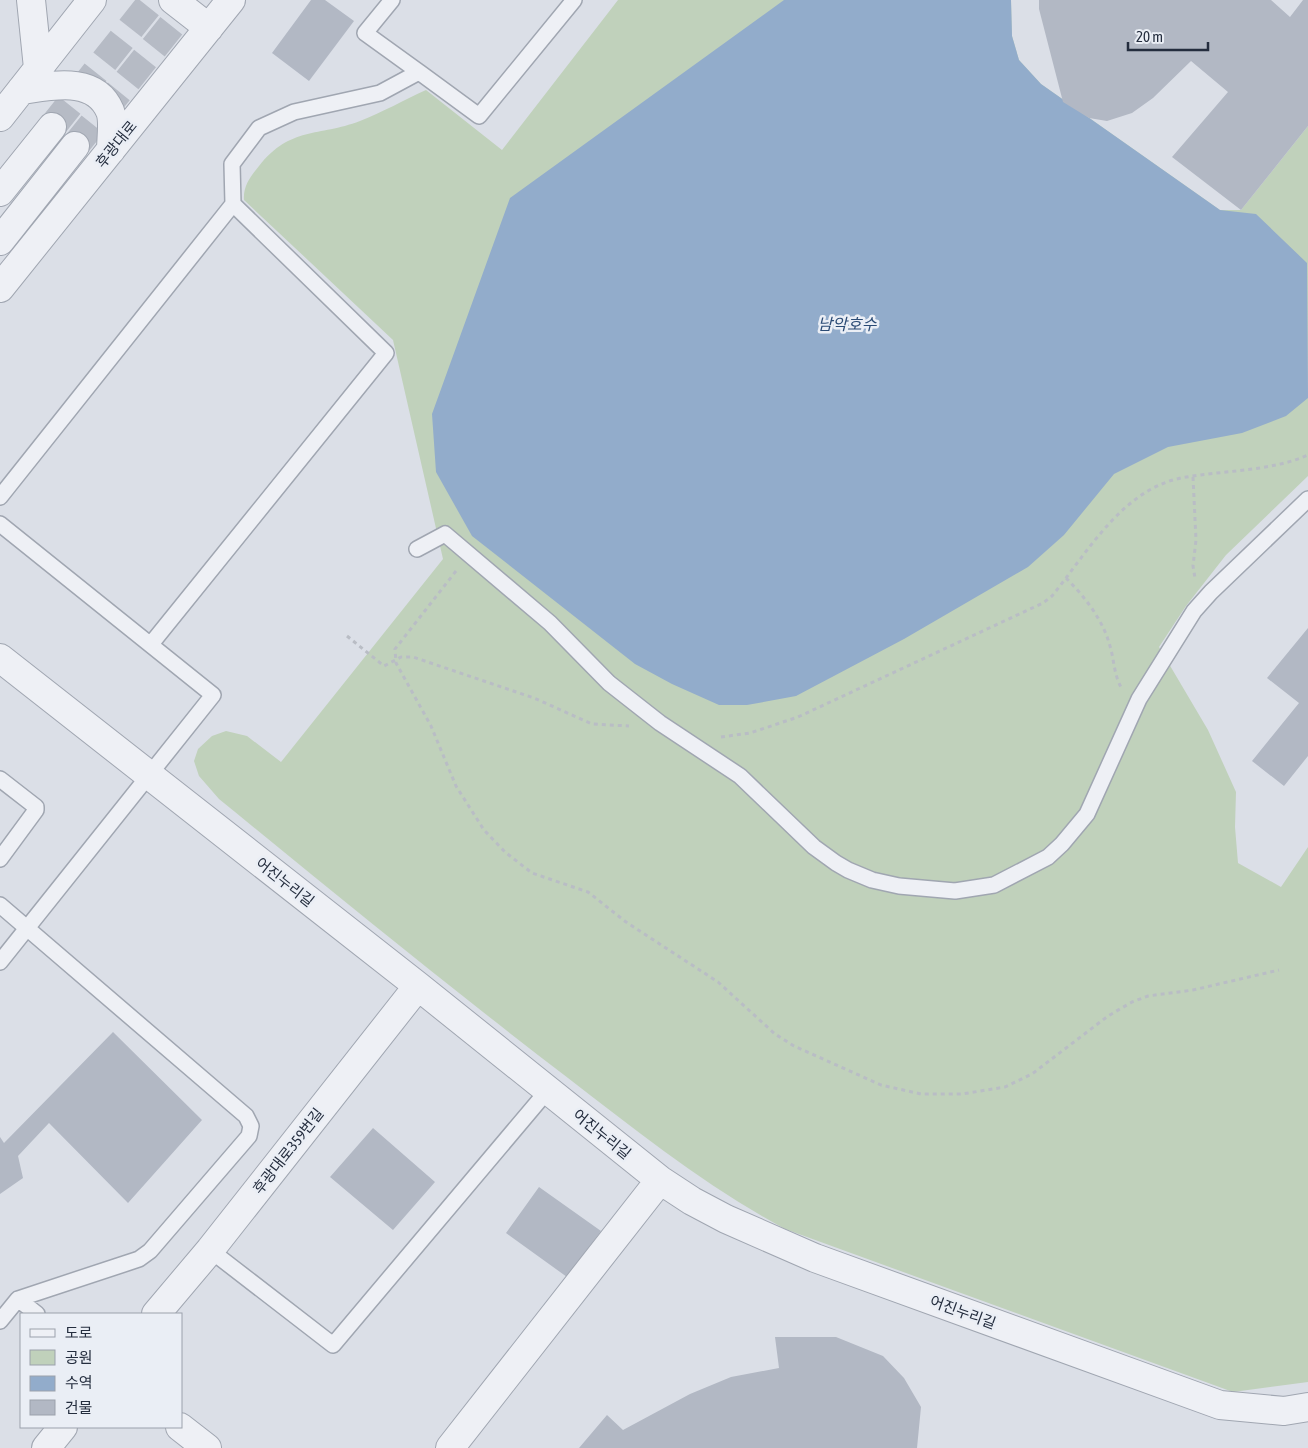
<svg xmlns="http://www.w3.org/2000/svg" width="1308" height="1448" font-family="'Asap Condensed','Noto Sans KR',sans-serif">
<rect width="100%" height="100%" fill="#dbdfe7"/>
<path fill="#c0d1bb" d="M618,0H1011L1012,36L1019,60L1041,84L1220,210H1241L1308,126V476L1226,555L1186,606L1159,647L1208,730L1236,792L1235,827L1238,863L1281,887L1308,847V1382L1233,1392L785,1229C707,1187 638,1132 568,1078C449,987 334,893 219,799L199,776L194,761L198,749L212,736L226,731L247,736L281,762L443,559L393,340L244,200C243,186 250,177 259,166C291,126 318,137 360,121C383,112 404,100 426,90L502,150Z"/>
<path fill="#92accb" d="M784,0H1011L1012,36L1019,60L1041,84L1220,210L1256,214L1307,263L1308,398L1286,416L1242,433L1168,447L1114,474L1064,535L1028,567L904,639L796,696L747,705H719L672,684L635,664L472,536L436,472L432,414L510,198Z"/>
<path fill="#b2b8c4" d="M311,0H325L354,21L309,81L272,53Z
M1039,0H1271L1290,17L1303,0H1308V126L1241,210L1172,157L1228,92L1191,61L1153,98L1132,113L1107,121L1089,118L1063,102L1039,9Z
M1308,628V756L1284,786L1252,761L1299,703L1267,678Z
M113,1032L202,1120L128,1203L49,1123L18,1156L23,1178L0,1194V1137L4,1143Z
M373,1128L435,1182L393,1230L330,1177Z
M539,1187L601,1231L567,1277L506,1233Z
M775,1337H836L883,1356L904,1378L921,1407L917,1448H579L607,1415L623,1430L690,1394L731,1377L779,1368Z"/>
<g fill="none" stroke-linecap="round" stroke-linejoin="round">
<path stroke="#b6bbc5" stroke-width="28" stroke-dasharray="28 14" stroke-linecap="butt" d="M52,127L153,0
M75,146L192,0"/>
<defs>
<path id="service" d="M392,0L365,33L419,72
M0,497L233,204
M0,524L213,695L0,962
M417,549L445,534L550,623L609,683L660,723L740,776L814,847L836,863L848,870L872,880L899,886L955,891L994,885L1048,857L1062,844L1087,814L1139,699L1194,611L1211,592L1308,499
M151,644L386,353L233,204L232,164L259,128L294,112L380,93L419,72L479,116L574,0
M0,779L36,807V810L0,859
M0,905L246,1116L251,1126L249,1136L150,1251L139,1259L18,1299
M210,1250L333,1345L548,1090
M0,1321L18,1299L37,1314"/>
<path id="minor" d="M0,658L418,986L660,1180L692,1201L726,1219L815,1258L1220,1405L1284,1411L1308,1407
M156,1314L210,1250L418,986
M180,1427L207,1448
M46,1448L63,1427
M450,1448L660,1180"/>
<path id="tertiary" d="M31,0L38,68
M173,0L209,28
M21,90C51,86 95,75 110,111C114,121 111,139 111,150
M0,117L92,0
M0,192L52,127
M0,241L75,146
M0,288L231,0"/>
</defs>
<use href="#service" stroke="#a0a6b1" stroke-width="18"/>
<use href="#minor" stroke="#a0a6b1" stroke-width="30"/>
<use href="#tertiary" stroke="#a0a6b1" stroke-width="30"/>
<path stroke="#b9bdc5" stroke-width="3" stroke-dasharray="4 4" stroke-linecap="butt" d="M1193,477L1196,540L1193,566L1195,578
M456,571L395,649L396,663L431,726L456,786L484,830L505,852L532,873L588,892L626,922L718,982L775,1034L794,1046L881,1085L921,1094H962L1005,1087L1032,1074L1108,1016L1132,1002L1148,996L1193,990L1279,970
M1066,578C1085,597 1103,620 1110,646C1114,659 1114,675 1121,687
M347,636L384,666L401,657H413L534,698L592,724L629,726
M721,737L750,733L798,717L1043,603L1052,596C1087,553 1122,490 1181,478C1223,470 1269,472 1308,455"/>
<use href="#service" stroke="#eef0f5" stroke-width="15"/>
<use href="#minor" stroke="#eef0f5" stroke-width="28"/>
<use href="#tertiary" stroke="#eef0f5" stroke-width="28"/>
</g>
<g text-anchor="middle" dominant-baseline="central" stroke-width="5" stroke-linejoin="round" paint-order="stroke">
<g font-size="15" fill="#242d3e" stroke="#eaeef5">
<text transform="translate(116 144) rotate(-51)">후광대로</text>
<text transform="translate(285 882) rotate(38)">어진누리길</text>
<text transform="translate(602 1134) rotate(39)">어진누리길</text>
<text transform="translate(288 1151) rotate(-52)">후광대로359번길</text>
<text transform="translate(963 1312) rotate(20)">어진누리길</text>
</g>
<g font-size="16" font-style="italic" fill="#2b4b75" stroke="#eaeef5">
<text x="847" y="324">남악호수</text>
</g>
</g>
<rect x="20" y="1313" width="162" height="115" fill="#eaeef5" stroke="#9ba1ac"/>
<rect x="30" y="1329" width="25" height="8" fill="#eef0f5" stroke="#9ba1ac"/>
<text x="65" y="1338" font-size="15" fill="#242d3e">도로</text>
<rect x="30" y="1350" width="25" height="15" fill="#c0d1bb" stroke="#9ba1ac"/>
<text x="65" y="1363" font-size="15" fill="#242d3e">공원</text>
<rect x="30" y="1376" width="25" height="15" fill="#92accb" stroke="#9ba1ac"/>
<text x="65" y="1388" font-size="15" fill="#242d3e">수역</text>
<rect x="30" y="1400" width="25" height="15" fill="#b2b8c4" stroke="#9ba1ac"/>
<text x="65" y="1413" font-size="15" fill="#242d3e">건물</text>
<path d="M1128 42v8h80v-8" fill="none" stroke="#242d3e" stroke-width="2.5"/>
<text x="1136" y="42" font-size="15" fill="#242d3e" stroke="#eaeef5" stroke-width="4" paint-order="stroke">20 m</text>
</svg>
